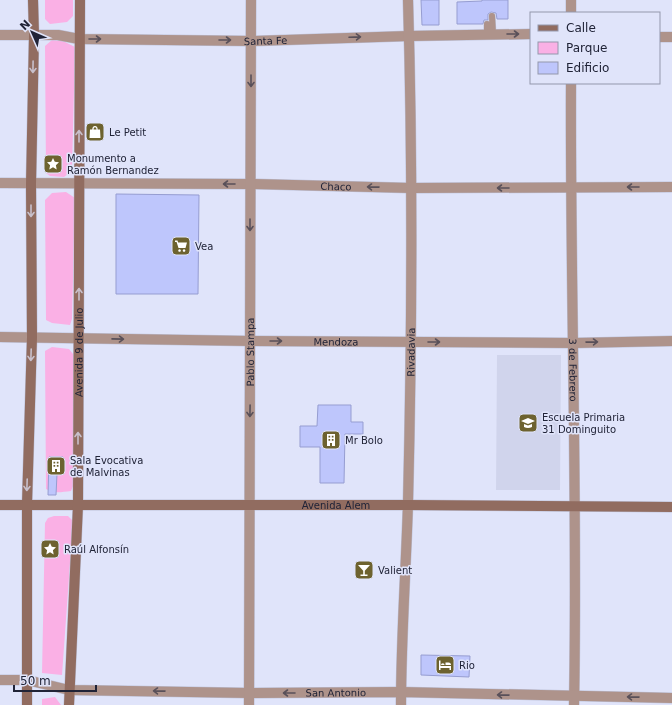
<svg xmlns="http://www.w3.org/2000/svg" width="672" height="705" font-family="'DejaVu Sans',sans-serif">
<rect width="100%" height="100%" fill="#e0e4fa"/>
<path fill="#d0d4ec" d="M497,355H561L560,490H496Z"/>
<path fill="#fab0e5" d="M45,0H73V16L67,22L50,24L45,19Z
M52,40L63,41L75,47L72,171L64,177L50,176L46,173L45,46Z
M66,192L75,198L72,319L70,325L52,323L46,320L45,200L52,193Z
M52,347L69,349L73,354L74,484L71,491C61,492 54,494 46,489L45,351Z
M54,516H68L73,521L62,675L42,673L45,523L48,518Z
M55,697L61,705H42V699Z"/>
<path fill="#bec6fc" stroke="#969dd1" d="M421,0H439V25H422Z
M482,0H508V19H497L496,13L491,12L488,14V20H484L483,24H457V2L482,1Z
M116,194L199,195L198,294H116Z
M318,405H351V422H363V434H345L344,483H320V447H300V426H317Z
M49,457H63V474H57L56,495H48Z
M421,655L470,656L469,677L421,675Z"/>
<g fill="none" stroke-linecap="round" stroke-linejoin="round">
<defs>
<path id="lane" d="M492,16L493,34
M487,24V34"/>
<g id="street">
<path d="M571,0V13"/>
<path id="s1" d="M0,35H58L79,39L251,41L409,36L531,34"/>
<path d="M659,37H672"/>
<path id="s2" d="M571,83C570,290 578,498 574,705"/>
<path id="s3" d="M0,183L250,184L411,188L672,187"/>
<path id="s4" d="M0,337L251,341L574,343L672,341"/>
<path id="s5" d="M0,680H27L69,690L249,693L401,692L672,698"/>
<path id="s6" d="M249,705L251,0"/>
<path id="s7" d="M401,705C401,638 406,570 408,503C412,335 413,168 408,0"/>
</g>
<g id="secondary">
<path id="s8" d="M0,505H408L672,507"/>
<path d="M27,705V504L32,337L31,184L34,35L33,0"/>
<path id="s9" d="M69,705L78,505L80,0"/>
</g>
</defs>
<use href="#lane" stroke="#bdc1d7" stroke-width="7"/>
<use href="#street" stroke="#bdc1d7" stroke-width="11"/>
<use href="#secondary" stroke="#bdc1d7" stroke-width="11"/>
<use href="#lane" stroke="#ae938b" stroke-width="6"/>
<use href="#street" stroke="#ae938b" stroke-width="10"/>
<use href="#secondary" stroke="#916c60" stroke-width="10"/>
</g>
<defs><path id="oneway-shaft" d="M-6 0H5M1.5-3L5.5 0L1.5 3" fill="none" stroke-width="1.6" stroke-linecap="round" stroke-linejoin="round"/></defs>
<g stroke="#595059">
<use href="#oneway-shaft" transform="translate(513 34)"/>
<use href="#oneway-shaft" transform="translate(355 37) rotate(-2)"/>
<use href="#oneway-shaft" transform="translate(95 39)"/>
<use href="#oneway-shaft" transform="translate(225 40)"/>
<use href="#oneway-shaft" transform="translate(251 81) rotate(90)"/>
<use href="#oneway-shaft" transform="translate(229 184) rotate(-180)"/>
<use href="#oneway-shaft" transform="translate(373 187) rotate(-179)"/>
<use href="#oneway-shaft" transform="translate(633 187) rotate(180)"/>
<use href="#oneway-shaft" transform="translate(503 188) rotate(180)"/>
<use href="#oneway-shaft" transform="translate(250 225) rotate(90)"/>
<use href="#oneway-shaft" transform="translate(118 339) rotate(1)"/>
<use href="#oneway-shaft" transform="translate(276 341)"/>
<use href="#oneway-shaft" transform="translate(434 342)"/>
<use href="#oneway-shaft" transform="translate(592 342) rotate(-1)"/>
<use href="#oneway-shaft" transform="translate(250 411) rotate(91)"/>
<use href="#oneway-shaft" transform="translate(159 691) rotate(-179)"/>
<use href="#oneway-shaft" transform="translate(289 693) rotate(180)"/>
<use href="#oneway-shaft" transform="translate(503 695) rotate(-179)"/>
<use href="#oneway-shaft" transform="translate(633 697) rotate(-179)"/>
</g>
<g stroke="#c8c0cc">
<use href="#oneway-shaft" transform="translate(33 67) rotate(91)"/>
<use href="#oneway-shaft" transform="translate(79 136) rotate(-90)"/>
<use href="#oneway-shaft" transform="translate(31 211) rotate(90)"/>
<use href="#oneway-shaft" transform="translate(79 294) rotate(-90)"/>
<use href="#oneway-shaft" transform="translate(31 355) rotate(92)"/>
<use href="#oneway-shaft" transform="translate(78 438) rotate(-90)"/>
<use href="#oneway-shaft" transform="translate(27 485) rotate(92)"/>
</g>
<defs>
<symbol id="shop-square" viewBox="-11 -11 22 22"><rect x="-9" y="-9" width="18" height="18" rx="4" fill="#6d622f" stroke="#e0e4fa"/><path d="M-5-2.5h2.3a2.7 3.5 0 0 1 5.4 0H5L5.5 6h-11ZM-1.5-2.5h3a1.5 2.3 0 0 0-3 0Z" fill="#fff"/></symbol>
<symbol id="sight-square" viewBox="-11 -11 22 22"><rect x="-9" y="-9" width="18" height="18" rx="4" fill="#6d622f" stroke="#e0e4fa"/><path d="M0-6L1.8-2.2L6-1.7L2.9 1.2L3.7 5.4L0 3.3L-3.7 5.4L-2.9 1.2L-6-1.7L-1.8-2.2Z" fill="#fff"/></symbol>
<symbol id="supermarket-square" viewBox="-11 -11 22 22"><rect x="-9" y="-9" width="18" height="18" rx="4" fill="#6d622f" stroke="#e0e4fa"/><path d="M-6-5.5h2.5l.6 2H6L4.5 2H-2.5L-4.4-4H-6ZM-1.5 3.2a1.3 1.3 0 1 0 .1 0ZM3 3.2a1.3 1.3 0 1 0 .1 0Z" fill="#fff"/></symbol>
<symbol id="school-square" viewBox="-11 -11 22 22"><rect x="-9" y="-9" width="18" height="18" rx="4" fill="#6d622f" stroke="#e0e4fa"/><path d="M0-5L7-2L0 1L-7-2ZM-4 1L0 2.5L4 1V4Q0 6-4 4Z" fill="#fff"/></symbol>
<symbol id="building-square" viewBox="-11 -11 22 22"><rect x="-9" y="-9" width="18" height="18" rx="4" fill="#6d622f" stroke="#e0e4fa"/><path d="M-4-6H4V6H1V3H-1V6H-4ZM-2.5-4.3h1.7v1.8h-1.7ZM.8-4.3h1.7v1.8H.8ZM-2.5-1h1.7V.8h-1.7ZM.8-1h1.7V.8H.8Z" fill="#fff"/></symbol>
<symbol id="bar-square" viewBox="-11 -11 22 22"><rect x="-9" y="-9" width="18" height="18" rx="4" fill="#6d622f" stroke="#e0e4fa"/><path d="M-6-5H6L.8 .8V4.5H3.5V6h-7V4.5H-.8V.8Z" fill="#fff"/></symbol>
<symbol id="hotel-square" viewBox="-11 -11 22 22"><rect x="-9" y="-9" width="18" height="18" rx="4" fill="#6d622f" stroke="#e0e4fa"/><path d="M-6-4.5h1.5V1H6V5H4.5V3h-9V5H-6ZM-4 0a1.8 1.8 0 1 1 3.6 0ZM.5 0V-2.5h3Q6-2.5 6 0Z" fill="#fff"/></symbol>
</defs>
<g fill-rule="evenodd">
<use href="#shop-square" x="84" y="121" width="22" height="22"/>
<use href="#sight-square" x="42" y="153" width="22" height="22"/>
<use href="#supermarket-square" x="170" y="235" width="22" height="22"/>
<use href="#school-square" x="517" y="412" width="22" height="22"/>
<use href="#building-square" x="320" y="429" width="22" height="22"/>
<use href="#building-square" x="45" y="455" width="22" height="22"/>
<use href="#sight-square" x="39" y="538" width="22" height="22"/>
<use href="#bar-square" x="353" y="559" width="22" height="22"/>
<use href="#hotel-square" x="434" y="654" width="22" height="22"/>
</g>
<g text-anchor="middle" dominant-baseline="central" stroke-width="3" stroke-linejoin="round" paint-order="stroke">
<g font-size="10" fill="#202337" stroke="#e0e4fa">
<text stroke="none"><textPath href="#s1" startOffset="266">Santa Fe</textPath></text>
<text stroke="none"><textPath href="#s3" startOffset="336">Chaco</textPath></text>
<text stroke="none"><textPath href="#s4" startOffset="336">Mendoza</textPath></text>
<text stroke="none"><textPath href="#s9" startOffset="353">Avenida 9 de Julio</textPath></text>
<text stroke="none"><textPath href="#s6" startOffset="353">Pablo Stampa</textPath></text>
<text stroke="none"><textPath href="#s7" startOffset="353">Rivadavia</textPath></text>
<text stroke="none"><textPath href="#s2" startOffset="287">3 de Febrero</textPath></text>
<text stroke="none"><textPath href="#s8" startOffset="336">Avenida Alem</textPath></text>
<text stroke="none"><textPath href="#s5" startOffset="337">San Antonio</textPath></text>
</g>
<g font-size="10" fill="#202337" stroke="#e0e4fa" text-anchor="start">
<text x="109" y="132">Le Petit</text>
<text x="67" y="158">Monumento a<tspan x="67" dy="12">Ramón Bernandez</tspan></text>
<text x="195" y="246">Vea</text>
<text x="542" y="417">Escuela Primaria<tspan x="542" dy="12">31 Dominguito</tspan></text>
<text x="345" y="440">Mr Bolo</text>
<text x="70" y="460">Sala Evocativa<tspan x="70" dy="12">de Malvinas</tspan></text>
<text x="64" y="549">Raúl Alfonsín</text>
<text x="378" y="570">Valient</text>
<text x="459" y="665">Rio</text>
</g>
</g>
<rect x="530" y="12" width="130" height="72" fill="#e0e4fa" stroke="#9397ac"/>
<rect x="538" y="25" width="20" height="6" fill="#916c60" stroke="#9397ac"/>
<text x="566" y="32" font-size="12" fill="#202337">Calle</text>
<rect x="538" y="42" width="20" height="12" fill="#fab0e5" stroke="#9397ac"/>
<text x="566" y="52" font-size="12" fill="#202337">Parque</text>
<rect x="538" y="62" width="20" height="12" fill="#bec6fc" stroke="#9397ac"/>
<text x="566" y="72" font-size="12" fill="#202337">Edificio</text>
<g transform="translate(32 32) rotate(315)" stroke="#e0e4fa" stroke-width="3" paint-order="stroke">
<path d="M0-3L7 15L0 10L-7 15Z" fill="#202337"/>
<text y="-6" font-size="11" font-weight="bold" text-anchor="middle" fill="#202337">N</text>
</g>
<path d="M14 685v6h82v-6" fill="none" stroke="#202337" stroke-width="2"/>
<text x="20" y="685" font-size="12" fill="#202337" stroke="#e0e4fa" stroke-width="3" paint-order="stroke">50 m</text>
</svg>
